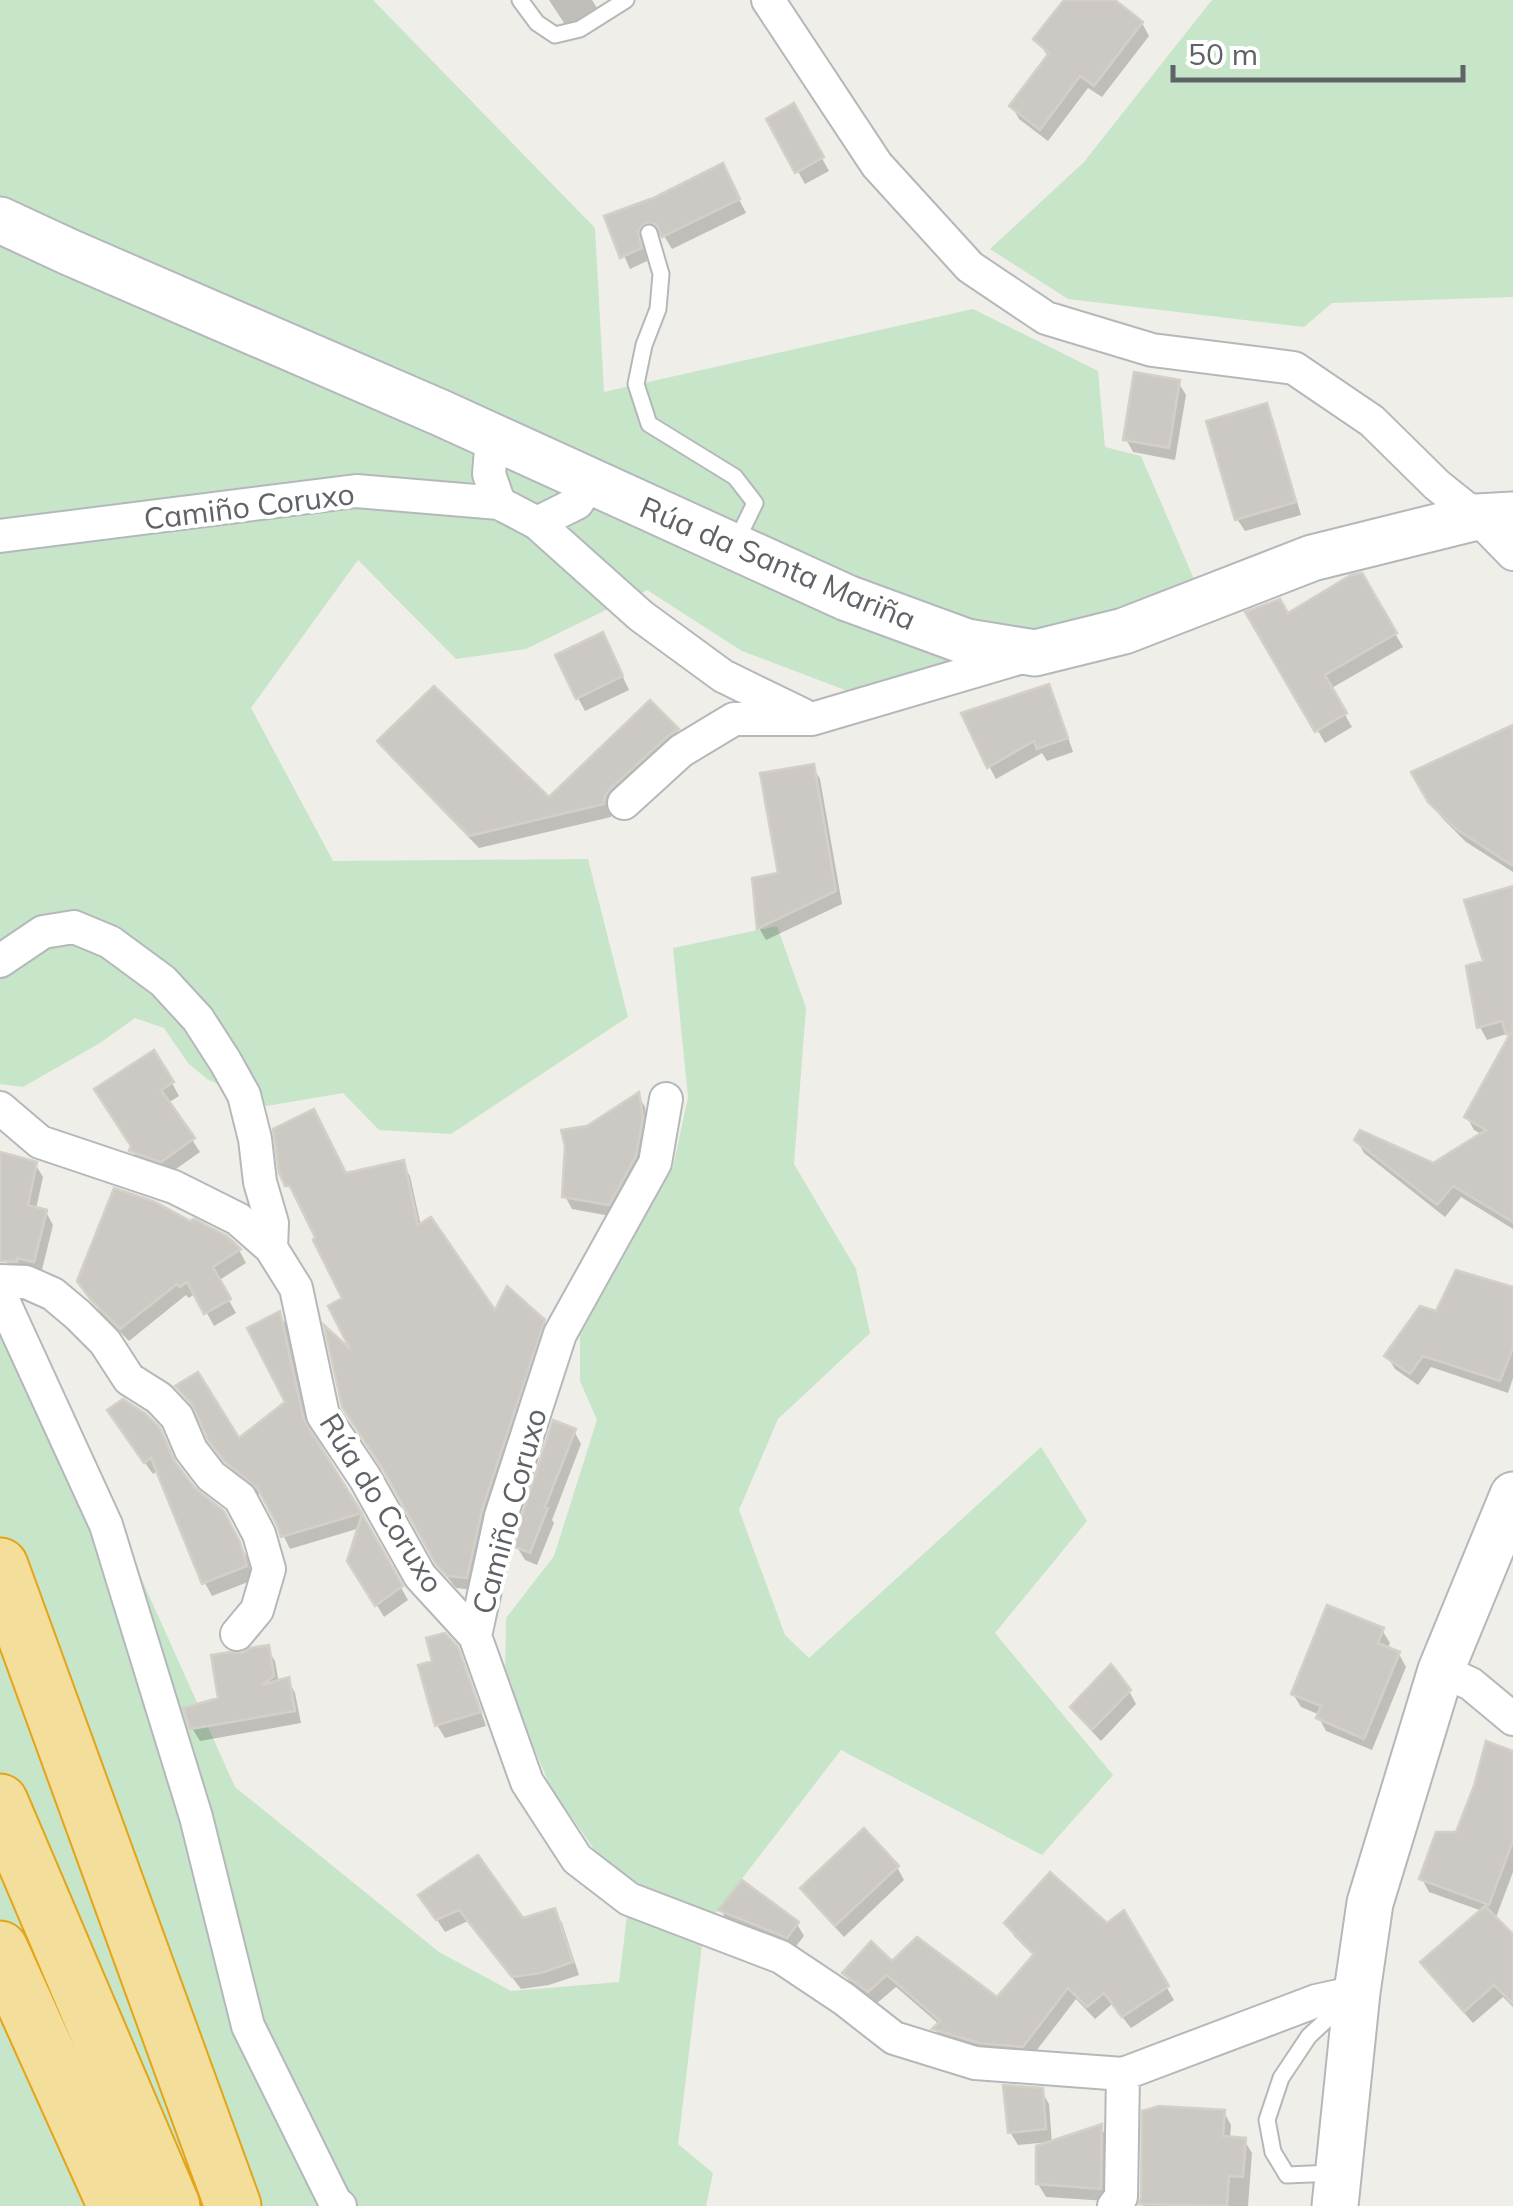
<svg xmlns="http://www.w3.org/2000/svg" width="1513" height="2206" font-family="Mulish,sans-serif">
<rect width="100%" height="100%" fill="#f0eee8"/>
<path fill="#c7e5c8" d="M0,0H373L595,228L604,392L973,309L1098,371L1105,447L1141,456L1203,600L874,701L742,651L647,590L526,649L456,659L358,560L251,708L333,861L588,859L628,1017L451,1134L379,1130L343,1093L267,1106L207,1079L188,1063L164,1028L135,1018L100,1043L23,1087L0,1084Z
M1212,0H1513V297L1332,303L1304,327L1068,299L990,249L1084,162Z
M777,926L806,1008L794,1164L856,1269L870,1333L778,1419L739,1510L785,1635L809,1658L1041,1447L1087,1521L995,1633L1113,1775L1042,1855L841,1750L704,1928L678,2144L713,2173L706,2206H0V1264L235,1787L439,1952L511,1991L619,1982L629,1899L551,1788L505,1680L506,1618L554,1556L597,1420L580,1381V1335L673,1167L688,1097L673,948Z"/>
<path fill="#0003" d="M549,0H592L600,13L570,32Z
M1067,0H1111L1142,23L1149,36L1102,97L1088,88L1048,141L1019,119L1012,106L1049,57L1036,40Z
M793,106L829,171L805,184L769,120Z
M729,179L746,213L672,249L664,236L652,235L644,245L647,261L630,269L607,218Z
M1178,382L1186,395L1175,460L1133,452L1126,439Z
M1266,406L1273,419L1301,515L1245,531L1237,519Z
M1361,576L1403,647L1330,689L1352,727L1325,743L1249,613L1287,616Z
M609,648L629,690L585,711L578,698Z
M1048,687L1055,700L1073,752L1047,761L1042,753L996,779L989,766Z
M655,708L677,731L684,743L611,810V817L479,848L388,754L381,742L549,801Z
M1513,727V872L1466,842L1442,818L1415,774Z
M812,766L820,779L842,904L766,940L759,928L781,875Z
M1513,888V1032L1487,1040L1480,1027L1486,963Z
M1513,1033V1229L1461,1197L1445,1217L1364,1153L1357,1140L1433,1166L1483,1135L1474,1130L1467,1117Z
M172,1083L179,1096L168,1103L200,1152L169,1174L139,1163L132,1150L133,1147L105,1103Z
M638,1095L645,1107L649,1131L642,1170L616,1217L572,1209L565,1196L588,1128Z
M0,1154L35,1164L43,1177L36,1209L46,1212L53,1225L41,1274L9,1266L2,1253Z
M402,1163L410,1176L421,1226L496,1315L543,1321L551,1335L474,1590L456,1588L447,1577L392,1479L357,1359L345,1299L300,1200L297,1202L282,1173L346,1176Z
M225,1238L239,1250L246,1263L218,1281L236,1313L214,1326L196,1293L189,1298L186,1295L129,1341L101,1313L88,1294Z
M1513,1290V1378L1508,1393L1431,1367L1418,1385L1395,1369L1387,1356L1437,1314Z
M279,1314L287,1326L309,1434L360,1514L408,1600L384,1617L350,1560L360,1528L290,1549L266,1500L236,1475L219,1453L201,1417L186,1399L178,1387L238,1441L288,1403Z
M117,1424L177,1469L193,1490L222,1513L247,1557L253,1580L212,1596L205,1583L159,1470L153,1474Z
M574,1431L581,1444L552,1520L554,1523L537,1565L525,1560L517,1547Z
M1382,1630L1390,1643L1387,1649L1399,1654L1406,1667L1372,1750L1326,1731L1319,1718L1320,1715L1301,1707L1293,1694Z
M267,1648L275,1661L279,1683L288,1680L295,1693L301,1723L200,1741L192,1728L221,1699L244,1656Z
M456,1648L464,1662L486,1726L445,1738L437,1725L435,1662Z
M1129,1691L1136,1704L1101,1741L1081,1720L1073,1707Z
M1513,1753V1872L1495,1920L1513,1938V2007L1503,1997L1473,2023L1431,1975L1423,1963L1482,1911L1429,1892L1422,1879L1458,1835Z
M897,1867L904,1880L844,1937L811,1901L803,1888Z
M421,1896L522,1921L554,1911L562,1923L579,1975L549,1985L521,1989L468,1921L445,1932Z
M721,1910L797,1924L804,1936L794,1949L728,1923Z
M1123,1914L1174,2000L1131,2028L1112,2004L1095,2019L1076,1999L1030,2059L942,2041L935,2029L940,2025L896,1987L876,2004L852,1986L845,1974L893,1964L998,2000L1035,1957L1014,1936L1007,1923L1106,1926Z
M1041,2090L1049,2104L1052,2144L1101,2127L1108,2140L1107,2201L1046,2197L1038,2184L1050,2142L1018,2145L1010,2132Z
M1224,2112L1231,2125L1230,2139L1244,2140L1252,2153L1248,2206H1143L1142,2204Z"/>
<path fill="#ccc9c5" stroke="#d4d0c7" stroke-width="2.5" d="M1064,0H1115L1143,22L1094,86L1080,76L1040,130L1009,106L1049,53L1033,39Z
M794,103L824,157L795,173L766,119Z
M723,163L740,199L662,237L656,224L645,223L638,231L642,248L620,258L604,216L653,198Z
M1134,372L1180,380L1169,448L1123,440Z
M1267,403L1296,502L1235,520L1206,421Z
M1362,573L1397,633L1325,675L1347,713L1315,732L1245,612L1280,599L1288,613L1351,575Z
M603,632L623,676L576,699L555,655Z
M1049,684L1068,738L1037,749L1034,741L987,768L961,713Z
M434,686L549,797L650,700L679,729L668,736L611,788L605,796L604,804L469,836L377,741Z
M1513,725V866L1456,829L1428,802L1411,772Z
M814,764L836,891L757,929L752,878L778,873L760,773Z
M1513,886V1222L1453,1186L1437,1205L1354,1140L1360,1130L1433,1163L1486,1130L1464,1117L1510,1034H1506L1502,1021L1477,1028L1466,966L1483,961L1464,900Z
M154,1050L174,1082L161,1090L195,1138L161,1162L129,1151L131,1146L94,1089Z
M639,1092L643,1117L636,1156L609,1205L562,1197L565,1146L561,1130L587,1126Z
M314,1109L346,1173L404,1160L418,1225L431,1217L495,1310L507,1286L545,1320L482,1510L467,1578L447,1576L436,1564L382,1468L342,1407L324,1325L350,1349L328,1306L342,1298L313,1240L315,1237L290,1186H285L279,1173L273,1129Z
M0,1152L37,1162L28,1205L47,1210L34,1262L17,1258V1262L0,1261Z
M114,1188L155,1202L190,1221L194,1219L227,1236L241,1249L213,1267L231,1299L204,1314L187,1282L180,1287L177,1284L120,1329L91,1300L77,1281Z
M1456,1270L1513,1287V1348L1500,1381L1423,1356L1410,1374L1384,1356L1420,1306L1436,1311Z
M280,1311L304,1420L362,1513L281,1537L277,1525L258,1489L225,1462L208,1440L192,1404L175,1386L198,1372L239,1438L285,1402L247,1328Z
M123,1399L146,1414L160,1428L175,1462L195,1488L224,1511L240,1542L247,1566L202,1584L151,1458L144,1463L107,1410Z
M553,1420L576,1429L545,1507L548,1508L530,1553L515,1547L520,1521Z
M362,1514L403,1586L375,1606L347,1561Z
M1327,1605L1384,1628L1378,1643L1400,1652L1364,1739L1316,1718L1321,1706L1291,1694Z
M445,1633L458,1647L481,1712L435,1726L418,1665L432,1661L426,1638Z
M269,1645L274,1676L262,1685L289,1677L295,1711L190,1729L183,1708L218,1698L211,1655L230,1652L243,1653L250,1648Z
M1111,1664L1131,1690L1092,1730L1070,1707Z
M1486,1741L1513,1751V1841L1489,1905L1419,1879L1436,1832H1456L1474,1786Z
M864,1828L899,1866L835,1926L800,1888Z
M478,1855L523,1918L555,1908L573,1962L541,1973L512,1977L459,1910L436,1920L418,1895Z
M1050,1872L1107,1923L1124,1910L1169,1986L1122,2017L1104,1993L1087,2007L1068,1988L1023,2047L979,2043L932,2029L940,2021L887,1975L868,1992L842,1973L871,1941L892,1961L917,1937L997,1997L1034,1954L1004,1923Z
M742,1880L799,1922L787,1938L718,1910Z
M1485,1906L1513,1934V2004L1494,1985L1464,2012L1420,1962Z
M1003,2085L1043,2088L1046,2129L1008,2133Z
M1159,2106L1225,2110L1223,2136L1246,2138L1243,2177L1229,2176L1227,2206L1139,2204L1141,2197L1142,2111Z
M1102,2124L1101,2189L1036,2184V2146Z"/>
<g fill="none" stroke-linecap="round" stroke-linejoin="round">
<defs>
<path id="lane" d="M520,0L537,23L555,35L580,29L626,0
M649,233L661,274L658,309L644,345L636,384L649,424L735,477L755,503L736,542
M1334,2173L1287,2175L1273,2152L1267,2120L1281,2078L1309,2036L1347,2001"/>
<path id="street" d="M768,0L877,165L970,267L1046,318L1152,350L1294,368L1372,421L1437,485L1477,517L1513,554
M492,436L489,474L499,503L537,523L577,503L591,481
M537,523L641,616L723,676L803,715
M0,536L356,491L499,503
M624,803L681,751L734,719H812L1026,656
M0,961L43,932L74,927L110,942L163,981L198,1019L225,1061L244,1095L255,1139L260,1182L272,1223L271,1248
M666,1099L655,1163L560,1334L501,1516L475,1636L527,1782L577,1859L629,1899L781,1957L844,1999L894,2038L975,2063L1123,2074L1316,2001L1357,1992
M0,1108L40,1142L174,1187L238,1219L271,1248L296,1288L323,1415L365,1478L420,1576L475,1636
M0,1281L26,1282L53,1294L78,1315L105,1342L129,1379L159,1398L177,1417L191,1450L211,1476L240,1498L259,1534L269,1569L257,1610L237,1634
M0,1294L106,1525L196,1817L248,2026L335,2202L340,2206
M1441,1670L1471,1684L1513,1719
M1114,2206L1121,2197L1123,2074"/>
<path id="secondary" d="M0,220L69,252L441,413L847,598L967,642L1035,653L1124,631L1312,558L1477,517L1513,515
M1335,2206L1357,1992L1370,1903L1441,1670L1513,1495"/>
<path id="highway" d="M0,1566L233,2206
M0,1802L172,2206
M0,1949L116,2206"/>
</defs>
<use href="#lane" stroke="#b5b8bb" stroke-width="19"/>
<use href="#street" stroke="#b5b8bb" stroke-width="36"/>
<use href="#secondary" stroke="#b4b7bb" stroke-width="49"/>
<use href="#highway" stroke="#e4a415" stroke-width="59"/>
<use href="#lane" stroke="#fff" stroke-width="15"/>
<use href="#street" stroke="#fff" stroke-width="32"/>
<use href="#secondary" stroke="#fff" stroke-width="45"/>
<use href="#highway" stroke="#f4de9b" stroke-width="55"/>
</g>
<g text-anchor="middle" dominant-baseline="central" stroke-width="8" stroke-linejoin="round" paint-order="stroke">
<g font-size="30" fill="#5f6367" stroke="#fff">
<text transform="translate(249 506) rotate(-7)">Camiño Coruxo</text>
<text transform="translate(778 563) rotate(23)">Rúa da Santa Mariña</text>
<text transform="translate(382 1503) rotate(58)">Rúa do Coruxo</text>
<text transform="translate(509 1511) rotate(-75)">Camiño Coruxo</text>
</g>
</g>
<path d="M1173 65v15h290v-15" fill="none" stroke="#5f6367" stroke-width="5"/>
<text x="1188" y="65" font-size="30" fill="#5f6367" stroke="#ffffff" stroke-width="8" paint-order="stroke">50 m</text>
</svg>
